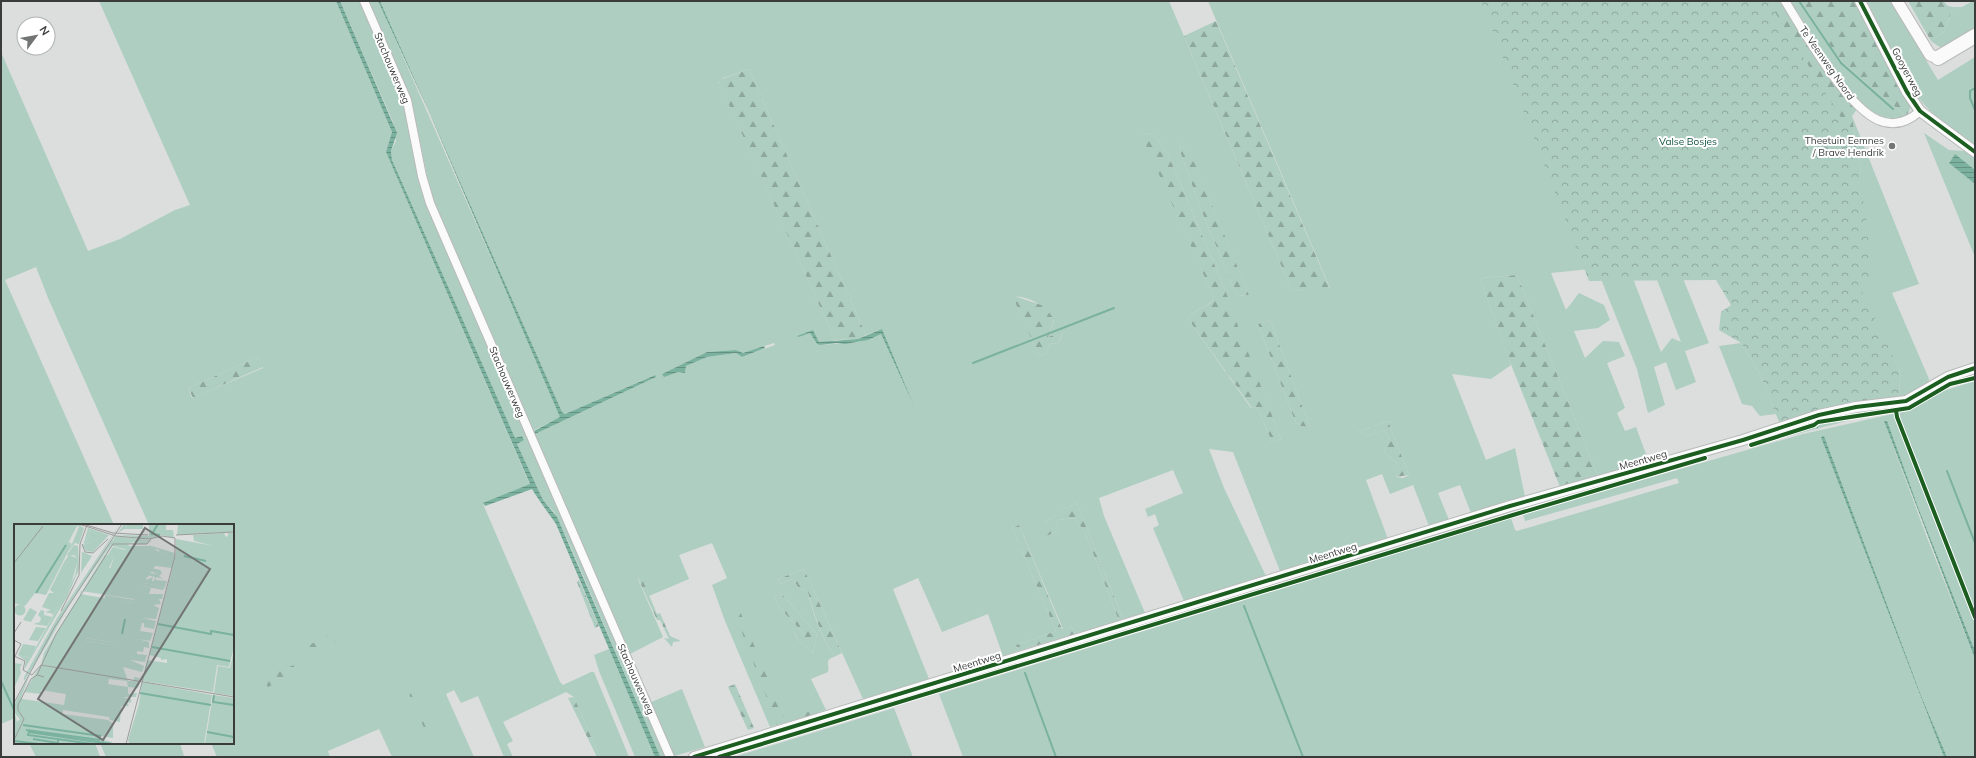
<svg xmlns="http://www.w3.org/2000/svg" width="1976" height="758" font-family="Mulish,sans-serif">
<defs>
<pattern id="forest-firs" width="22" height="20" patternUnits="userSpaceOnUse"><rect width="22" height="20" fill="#aecec2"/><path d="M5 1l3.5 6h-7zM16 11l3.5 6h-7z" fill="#8fa89f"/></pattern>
<pattern id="park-crowns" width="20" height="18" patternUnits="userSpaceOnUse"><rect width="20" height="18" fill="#aecec2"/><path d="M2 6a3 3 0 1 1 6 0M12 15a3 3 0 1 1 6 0" fill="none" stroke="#8fa89f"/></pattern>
<pattern id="water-rules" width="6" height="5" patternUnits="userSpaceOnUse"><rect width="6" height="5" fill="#7ab29f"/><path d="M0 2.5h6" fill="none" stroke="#659283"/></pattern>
</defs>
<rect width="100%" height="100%" fill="#dbdedd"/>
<path fill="#aecec2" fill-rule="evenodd" d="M99,1H336L392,132L386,152L530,485L483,504L560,682L563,685L591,672H594L629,757H600L574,697L566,692L503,722L513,741L507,744L513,757H504L478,696L461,703L454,690L446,694L474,757H392L379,729L328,751L330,757H217L211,743H233V525H149L48,298L36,267L5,280L114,525H15V718L1,724V52L88,251L120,239L175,210L190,205ZM258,357L263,368L192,398L188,388Z
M340,1H361L403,96L420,180L665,757H657L660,756L569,543L554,512L543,500L517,444L524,439L522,436L515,439L392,160L391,151L396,141L393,122Z
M366,1H378L386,18L561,417L534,430L535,434L656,377L654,375L565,414L562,412L380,1H1169L1292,291L1330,288L1208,1H1491L1511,46L1553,158L1551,169L1590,269L1551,273L1566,310L1579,293L1604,305L1610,320L1598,328L1574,331L1585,358L1603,341L1619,342L1625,356L1607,363L1625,408L1617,413L1625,431L1636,427L1649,462L1598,476L1517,275L1480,278L1511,365L1491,379L1452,374L1486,460L1515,448L1525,497L1471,513L1460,485L1438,493L1449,520L1429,526L1413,485L1390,494L1382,474L1366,480L1388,539L1280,571L1233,452L1209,449L1224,488L1266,576L1184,601L1153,528L1159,525L1155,514L1148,517L1145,509L1183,493L1173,470L1099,498L1104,516L1145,613L1123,619L1077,503L1055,513L1056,516L1043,523V538L1057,531L1058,520L1074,518L1085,532L1119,621L1075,634L1071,626L1063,629L1019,525L1012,528L1056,631L1016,645L1018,651L1003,656L988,614L942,632L918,578L893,589L929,679L863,699L804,569L778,579L780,584L793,579L798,587L808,592C811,608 824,646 836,656C823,661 830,662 828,672L811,679L826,710L770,727L725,621L712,585L727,578L712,543L679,555L689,579L649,596L640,575L638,579L663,637L628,655L437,212C425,178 422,142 412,108C401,71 382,36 366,1ZM749,69L866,335L882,329L913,404L881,334L859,342L821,345L817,344L810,333L799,337L798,336L813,330L819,342L827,343L835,340L719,82L723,78ZM1146,133C1156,133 1162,146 1168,154L1228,297H1226L1281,439L1272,442L1258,409L1257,407L1251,408L1188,319C1192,309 1208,309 1214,298L1142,134ZM1186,142L1249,295L1237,296L1200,207L1180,151L1181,144ZM1013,296C1032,297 1043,305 1054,320L1048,337L1063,333L1058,344L1050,343L1046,354L1039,356ZM1270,320L1310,427H1309L1300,426L1295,421L1258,324ZM774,343L775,345L742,357L736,353L707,357L686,366L685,373L678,372L664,376L662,374L707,352L736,350L743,353ZM1388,421L1409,475L1403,478L1396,477L1398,464L1384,452L1389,438L1384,430L1366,436L1359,431ZM781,593L817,634L813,653L797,639L794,633L807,637L779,607L775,597Z
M1790,1H1802C1814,21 1827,44 1843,62C1862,82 1887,97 1906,117L1898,120L1884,118L1868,109L1849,91Z
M1867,1H1890L1938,80L1975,57V146C1956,131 1933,117 1919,98C1897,70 1883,33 1867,1Z
M1973,1H1975V32L1947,49L1938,46L1931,41L1944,32L1953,7H1962Z
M1723,14L1861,174L1852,116L1919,284L1892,293L1929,379L1928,385L1898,400L1901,373Z
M1924,133L1949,150L1964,151L1975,158V170L1955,155L1949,162L1975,184V257Z
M1678,266L1709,343L1685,351L1696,382L1676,390L1666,362L1654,367L1665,405L1648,413L1637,369L1597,269L1629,268L1661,352L1672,338L1681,342L1652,267Z
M1741,343L1760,374L1776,414L1760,416L1752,406L1742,404L1719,346Z
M1975,381V651L1918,507L1887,422L1884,421L1926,535L1975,659V757H1947L1922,698L1824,436L1821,437L1822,440L1944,757H963L939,694L1511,518L1515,530L1517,531L1679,483L1677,478L1525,521L1523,514L1803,434L1906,411L1943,391Z
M609,649L655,757H635L599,671L594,655Z
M682,689L705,747L674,756L649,703Z
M894,708L913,757H734Z
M29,743H95L100,757H36Z
M100,743H180L184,756L106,757Z"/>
<path fill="url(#forest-firs)" d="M1739,1H1780L1816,59L1842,93L1857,109L1852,116L1861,174L1852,178Z
M1802,1H1856L1910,103V109L1906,117C1887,97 1862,82 1843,62C1827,44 1814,22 1802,1Z
M1908,1H1943L1948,6L1953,7L1944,32L1931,41Z
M1216,21L1330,289L1292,291L1184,36Z
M749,69L866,335L858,339L835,340L720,85L719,80Z
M1146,133C1156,133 1162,146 1168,154L1228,297H1227L1281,439L1272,442L1258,409L1257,407L1252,408L1188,319C1192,309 1209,309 1214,298L1141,134Z
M1186,141L1249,295L1237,296L1200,207L1180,151L1181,144Z
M1517,275L1598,476L1560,487L1508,357L1480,278Z
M1012,295L1044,306L1054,319L1048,337L1063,332L1058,344L1050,343L1046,354L1039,356Z
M1270,320L1310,427L1300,426L1295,421L1258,324Z
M258,357L263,367L193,398L188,388Z
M1388,421L1409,475L1395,477L1398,464L1384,452L1389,438L1384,430L1366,436L1359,431Z
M1077,503L1123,619L1119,621L1085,532L1074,518L1058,520L1057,531L1043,538V523L1056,516L1054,513Z
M1019,525L1062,629L1071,626L1075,634L1018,651L1016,645L1056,631L1012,528Z
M804,569L842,653L836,656C824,646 812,608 808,592L798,587L793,579L780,584L778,579Z
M640,574L657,614L660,613L670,636L681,641L673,642L672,647L664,638L669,639L660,620H657L638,578Z
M579,580L599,626L595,628L577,582Z
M781,593L817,634L813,653L797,639L794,632L806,636L779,607L775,597Z
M740,611L784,718L816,710L819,713L777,725L735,614Z
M340,630L343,637L312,656L305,647Z
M294,665L297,673L268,687L262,678Z
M402,673L435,748H433L400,674Z
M735,684L754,728L748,730L728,687Z
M574,697L600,757H597L568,698Z"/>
<path fill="url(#park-crowns)" d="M1481,1H1768L1852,135L1868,229L1871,279L1853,273L1901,373L1897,408L1785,437L1760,374L1741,343L1719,330L1721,312L1731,305L1716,280L1589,281Z"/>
<path fill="url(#water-rules)" d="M336,1H340L397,133L391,151L392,160L515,438L522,436L524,440L517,444L543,500L557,517L660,756L655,757L556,524C548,512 539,501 532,489L485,506L483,503L530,484L386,152L392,132Z
M378,1H380L562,412L565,414L655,375L656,377L535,434L534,431L560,417L429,112Z
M1955,154L1975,170V184L1949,163Z
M882,329L914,406L881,334L868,340L845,344L837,343L820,345L817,344L810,333L799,337L797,336L813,330L819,342L858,339Z
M764,346L765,348L742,357L736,353L707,357L686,366L685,373L678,372L664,377L662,374L707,352L736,350L743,353Z
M1884,421H1887L1918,507L1975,651V659Z
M1824,436L1922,698L1947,757H1944L1822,440L1821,437Z"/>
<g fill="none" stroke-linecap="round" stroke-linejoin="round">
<path stroke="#7ab29f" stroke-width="2" d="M1799,1L1841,63L1893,109
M1975,88L1970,91V98L1975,110
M973,363L1114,308
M1947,471L1975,543
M1244,606L1303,757
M1025,673L1056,757
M1,681L15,712"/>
<defs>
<path id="minor" d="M364,1L407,100L422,176L430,203L670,757
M1785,1C1805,33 1845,105 1878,120C1894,127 1908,122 1920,111"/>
<path id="tertiary" d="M1860,1L1907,92L1920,111L1975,152
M694,757L1510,506L1743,440L1819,415L1856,407L1906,401L1948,377L1975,368"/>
<path id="secondary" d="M1897,1L1930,55L1938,58"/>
<path id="motorway" d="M1938,58L1975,36"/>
</defs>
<use href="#minor" stroke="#b8bab9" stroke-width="10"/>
<use href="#tertiary" stroke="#b8bab9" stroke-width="12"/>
<use href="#secondary" stroke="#b8bab9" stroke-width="13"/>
<use href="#motorway" stroke="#b8bab9" stroke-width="16"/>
<use href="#minor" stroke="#fafafa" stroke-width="8"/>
<use href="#tertiary" stroke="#fafafa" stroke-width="10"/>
<use href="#secondary" stroke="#fafafa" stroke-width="11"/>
<use href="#motorway" stroke="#fafafa" stroke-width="14"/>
<defs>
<path id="cycleway" d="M1860,1L1907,92L1920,111L1975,152
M1896,410L1897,417L1975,617
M1751,445L1814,425L1818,422L1909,408L1950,384L1975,378
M694,757L1510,506L1743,440L1819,415L1856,407L1906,401L1948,377L1975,368
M719,757L1513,515L1705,458"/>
</defs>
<use href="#cycleway" stroke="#fff" stroke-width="6"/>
<use href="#cycleway" stroke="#1b5e20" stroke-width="4"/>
</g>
<circle fill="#727574" stroke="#fff" stroke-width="1.5" cx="1892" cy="146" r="4"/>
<g text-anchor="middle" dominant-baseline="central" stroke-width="4" stroke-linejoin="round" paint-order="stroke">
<g font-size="10" fill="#3a3c3b" stroke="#fff">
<text transform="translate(1827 63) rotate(55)">Te Veenweg Noord</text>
<text transform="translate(392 68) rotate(67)">Stachouwerweg</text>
<text transform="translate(1907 72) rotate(62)">Gooyerweg</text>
<text transform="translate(507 382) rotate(67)">Stachouwerweg</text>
<text transform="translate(1643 460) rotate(-16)">Meentweg</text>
<text transform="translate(1333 553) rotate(-17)">Meentweg</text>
<text transform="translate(977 662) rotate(-17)">Meentweg</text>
<text transform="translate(636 679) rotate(66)">Stachouwerweg</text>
</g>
<g font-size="10" fill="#3a3c3b" stroke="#fff" text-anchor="end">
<text x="1884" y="140">Theetuin Eemnes<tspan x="1884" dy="12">/ Brave Hendrik</tspan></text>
</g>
<g font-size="10" fill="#0f513f" stroke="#fff">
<text x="1688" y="141">Valse Bosjes</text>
</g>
</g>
<g transform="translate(14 524)">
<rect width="220" height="220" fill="#dbdedd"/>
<path d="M0,0H29L28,3L30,0H64L69,2H66L58,20L65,2H63L54,19L58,22L55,28L63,30V34L60,31L53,32L57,22L32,71L21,69L11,82L0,79ZM106,0L10,157V153L43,94ZM110,0H113L111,4L114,0H129V5H110L104,9ZM135,0H152V6H159L160,14L148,11L134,15L104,11L135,12ZM164,0H220V8L163,11ZM74,4L95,11L79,28L72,27L69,22ZM76,6L88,13L70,21L74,14ZM210,9L212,13L214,12V9H220V25L200,22L220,25V123L215,143L203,141L199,168L128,157L133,136L153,139V135L147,136V134L135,131L162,32V15L200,22L180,17L179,11ZM98,16L120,19L137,17L132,20H112L115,21L114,24L133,28L139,24L134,21L161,29V33L145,29V26L141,25L138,29L155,32L154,36H159L158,40L142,37V33L98,22L91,31L100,33L95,44L133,52L132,56L139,53L138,57H140L141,53L133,51L135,49L144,50L136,47L137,44L146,46L148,49L145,52L149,55L142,53V56L153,57L151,63L130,59L128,62L137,64L135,70H149L148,75H145L147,80L139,81L145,84L142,95L128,94L142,97L140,105L130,103V99H128L126,107L139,109L136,117L124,115L135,118V124L130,123L129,128L123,127V130L133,131L131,138L116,136L130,142L128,148L109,143L114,157H120V153L126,154L123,158L126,159L124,164L114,163V170L123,169L122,173H108L117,175V179L113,178L115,182H107L106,198L96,196L95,193L49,186V190L94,196L99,200V214L87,212L86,215L98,218V220H0L1,190L3,198L6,195L0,188V181L16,150L6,176L26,142H36L27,141L30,129L98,19L66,65L16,149L58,76ZM67,67L120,75V76L119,79L66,70ZM71,114L100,118L98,121L70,117ZM95,155L113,157L114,163L94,160ZM27,166L52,170L50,181L8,175L10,168L27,170ZM50,38L63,39L58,57L48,76L33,102L19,100L26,98L27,94L24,91L27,86L30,87V91L38,93L39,90L31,88L37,86L28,83L35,69H40L36,66ZM0.5 86a5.5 5.5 0 1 1 11 0a5.5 5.5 0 1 1-11 0ZM16,84L23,88L17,98L9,96ZM22,103L32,104L24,117L15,116ZM9,120L22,122L17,134L4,131ZM220,127V172L200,169L204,142L216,144ZM10,136L6,144L7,149L0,164V139L7,140ZM128,158L198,171L190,220H113H116L114,216L125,180ZM199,171L220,174V220H191Z" fill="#aecec2" fill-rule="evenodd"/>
<path d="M66,2L70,4L65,20L61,19L59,21L64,22L65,45L53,73L10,146L12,137L4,131L16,134L61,52L63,40L50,38L55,31L63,34V30L55,29L59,22L54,19L61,8L55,18L58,20ZM76,6L89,13L70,21L74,14ZM101,12L134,16L137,17L110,19L99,16ZM69,28L78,32L67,49L68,28ZM130,59L151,63L149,66L128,62ZM91,71L121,76L119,79L114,78L91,75ZM70,114L100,118V119L98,121L70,117Z" fill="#aecec2"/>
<path d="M0,0H29L0,39ZM114,22H136L148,30L159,31L162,33L158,44L141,42L134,53L96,45L100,33L93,32L99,23L111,26Z" fill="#aecec2"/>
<path fill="none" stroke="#7ab29f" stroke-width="2" d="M144,0L138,10L146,11M170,32L192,37M22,69L52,21M144,100L197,110V107L220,111M108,110L111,95M138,123L216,137M126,169L197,181M200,171L199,178L220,181M9,201L87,212M12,206L86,216M193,208L220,213M19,215L44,219V216M1,217L24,220M79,220L14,211L15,208L97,220"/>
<path fill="none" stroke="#9b9d9c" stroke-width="1" d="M65,0L102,12L135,15L148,12L161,14M69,0L99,9L134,11M162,11L220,8M68,20L71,28L79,29L94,15M0,39L29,2M47,87L65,51L66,20L73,1M0,109L7,98M0,116L7,120L0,134M0,132L11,137L9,146L18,151L27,141L220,173M23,151L42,110L99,20H133L137,15M0,179L40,104L108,0M0,216L10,195L4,186V181L17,155L23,151L30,153M112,220L161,32V14"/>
<path fill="#727574" fill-opacity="0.15" stroke="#727574" stroke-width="2" d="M131,4L196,45L89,216L24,175Z"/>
<rect width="220" height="220" fill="none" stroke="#3a3c3b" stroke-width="2"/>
</g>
<rect width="1976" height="758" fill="none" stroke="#3a3c3b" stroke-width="4"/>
<g transform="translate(36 36) rotate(58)"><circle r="19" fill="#ffffff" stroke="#b0b1b1"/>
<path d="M0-3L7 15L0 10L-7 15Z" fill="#727574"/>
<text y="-6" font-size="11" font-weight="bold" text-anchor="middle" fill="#3a3c3b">N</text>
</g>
</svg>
